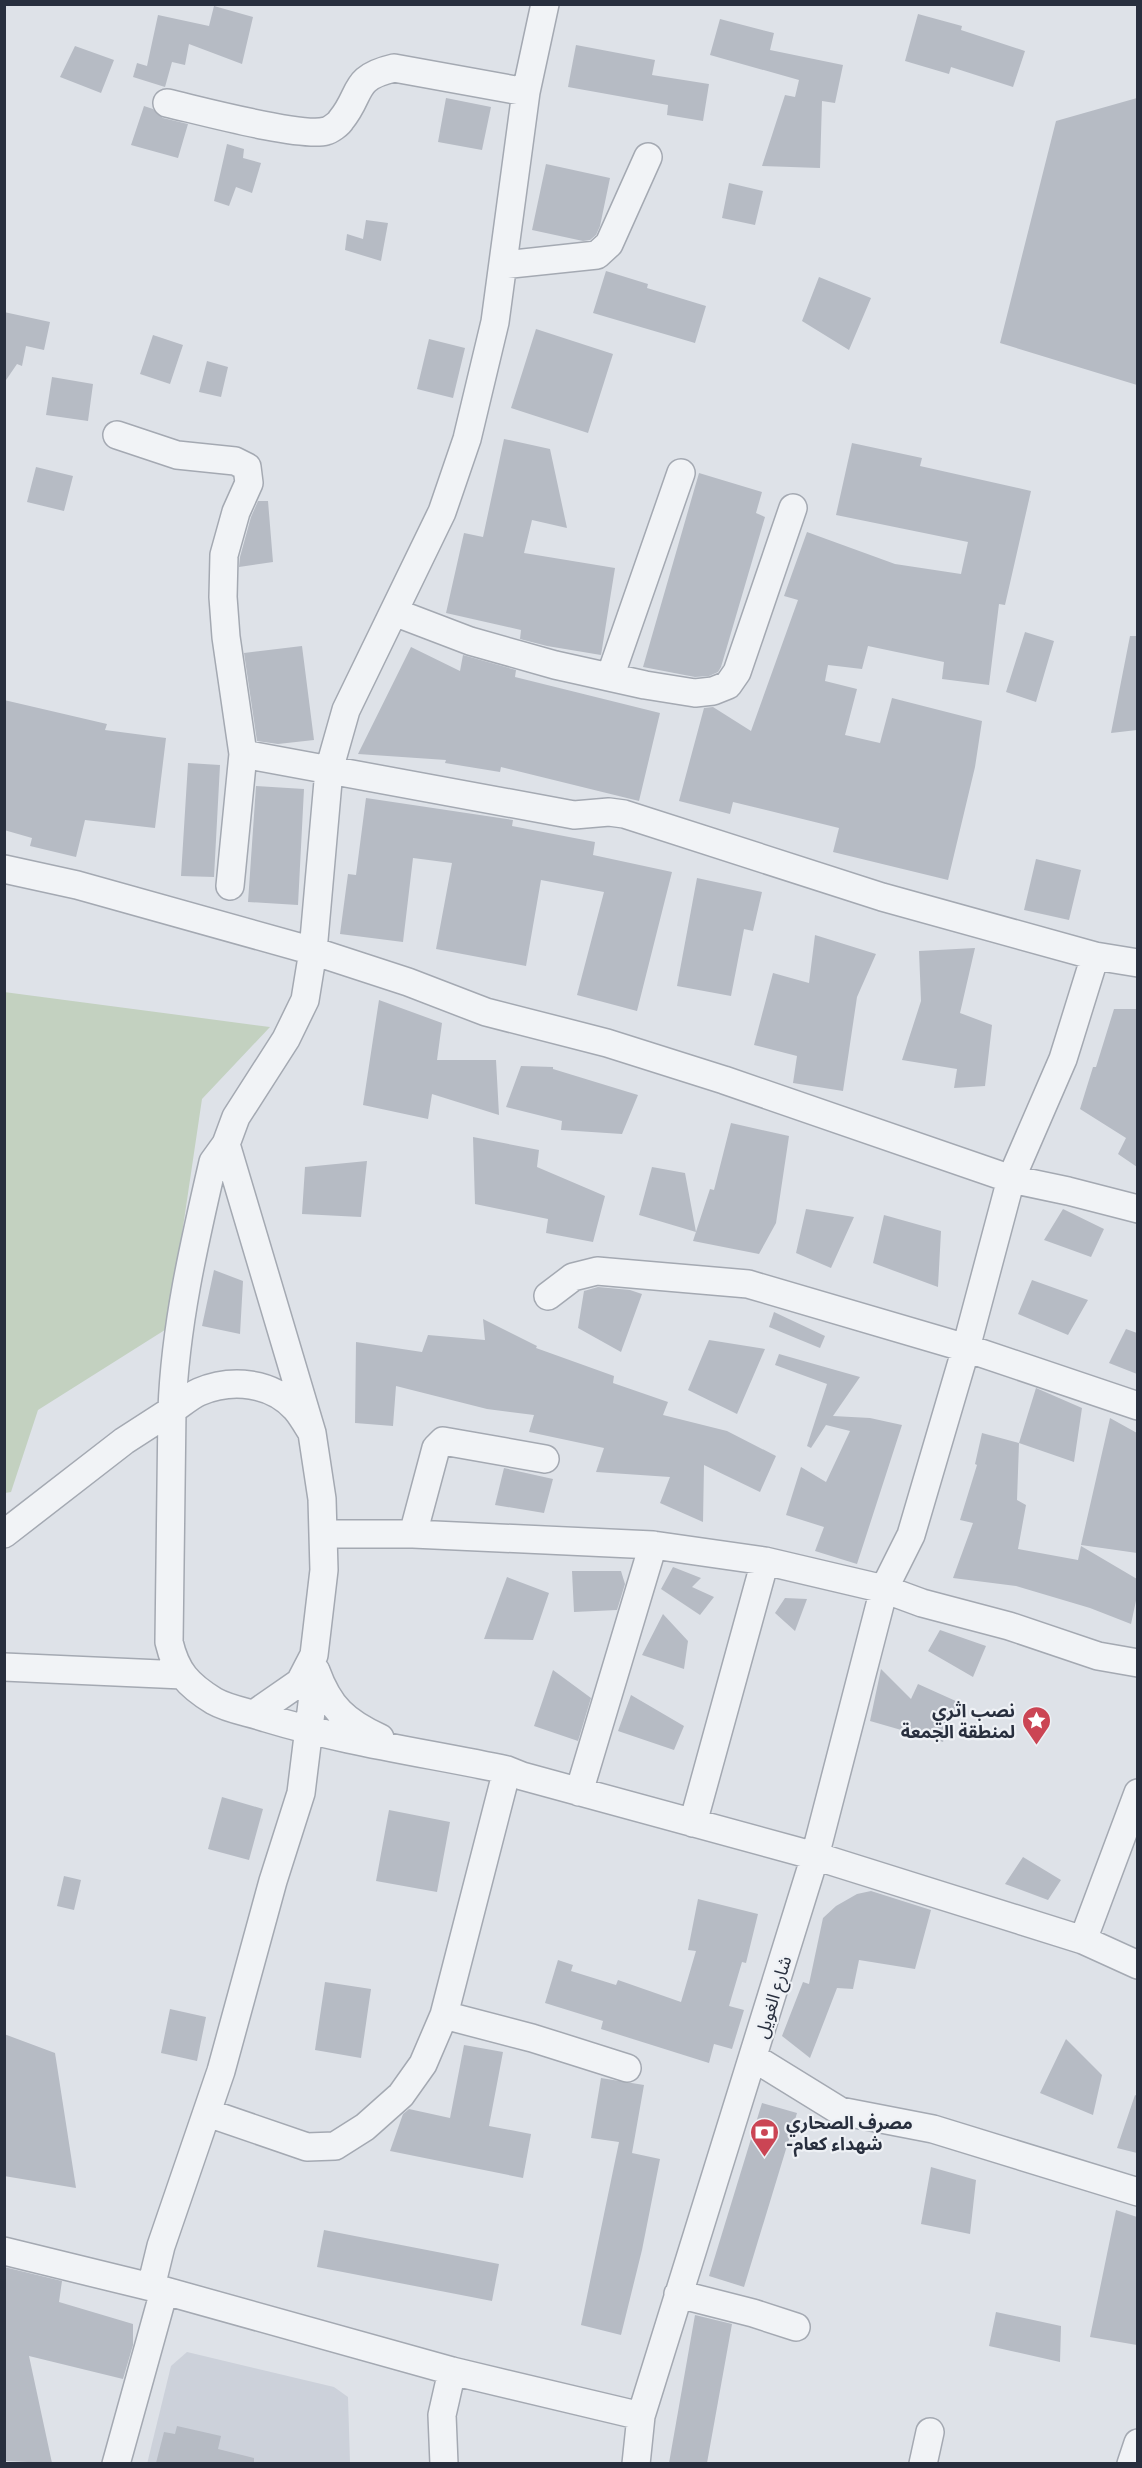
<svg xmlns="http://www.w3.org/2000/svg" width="1142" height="2468" font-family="Raleway,'Noto Sans Arabic',sans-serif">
<rect width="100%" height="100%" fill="#dee2e8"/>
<path fill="#ccd1da" d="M187,2352L334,2387L348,2397L350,2463L147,2464L171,2366Z"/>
<path fill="#c3d1c0" d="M4,992L270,1027L202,1099L168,1328L38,1410L11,1492L5,1493Z"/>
<path fill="#b6bbc4" d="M214,6L253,17L242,64L189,44L185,65L172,62L165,87L133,77L137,63L147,66L158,15L209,26Z
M918,14L962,26L961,30L1025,51L1013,87L951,67L949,74L905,61Z
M720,19L774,33L770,50L843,65L835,103L822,101L820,168L762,166L785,95L795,97L799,80L710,55Z
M576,45L655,60L652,75L709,84L703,121L667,115L668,105L568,87Z
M75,46L114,60L101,93L60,77Z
M446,98L491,107L482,150L438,142Z
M1137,98V385L1000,343L1056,121Z
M144,106L153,109L163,118L188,124L178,158L131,145Z
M227,144L244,149L243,158L261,163L252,193L236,187L229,206L214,201Z
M546,164L610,178L600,226L596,235L590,240L583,241L532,230Z
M729,183L763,191L755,225L722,218Z
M366,220L388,223L381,261L345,250L347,234L363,239Z
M606,271L648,284L647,288L706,306L695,343L593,313Z
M819,277L871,298L849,350L802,321Z
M4,312L50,322L44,350L26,346L22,366L17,364L4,383Z
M536,329L613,354L588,433L511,408Z
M153,335L183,345L170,384L140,374Z
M429,339L465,348L453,398L417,389Z
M207,361L228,367L221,397L199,392Z
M52,377L93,384L88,421L46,415Z
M504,439L550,449L567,528L532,520L524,553L615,568L601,655L547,646L520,639L521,630L446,613L464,533L483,537Z
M852,443L922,458L920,466L1031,491L1005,605L999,604L989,685L942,679L944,662L868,646L862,669L828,665L825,681L857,689L845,735L880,743L892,698L982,721L975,767L948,880L833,852L839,828L733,802L730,814L679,801L704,708L713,707L751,731L798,600L784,596L807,532L895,564L961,574L968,542L836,515Z
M36,467L73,476L64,511L27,502Z
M699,473L762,492L756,513L765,517L721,667L718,672L709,676L695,677L643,667Z
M258,501H268L273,562L239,567L240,557L251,517Z
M1025,632L1054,641L1036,702L1006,692Z
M1130,636H1137V730L1111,733Z
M302,646L314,740L278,744L257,741L244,653Z
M411,647L460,671L463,655L516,670L515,677L660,713L639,801L501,767L500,772L445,763L446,760L358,754Z
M4,700L107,724L105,730L166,738L155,828L85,820L76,857L30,846L32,838L4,830Z
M188,763L220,765L214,877L181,876Z
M256,786L304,789L298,905L248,902Z
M366,798L513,820L512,826L595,842L593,855L672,872L637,1011L577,995L604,892L541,880L526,966L436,949L452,863L413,858L403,942L340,934L348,874L356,875Z
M1036,859L1081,870L1069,920L1024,910Z
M697,878L762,892L753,931L744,929L731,996L677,986Z
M815,935L876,954L857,997L843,1091L793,1083L797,1056L754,1045L773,973L809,983Z
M975,948L960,1013L992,1025L985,1086L954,1088L957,1069L902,1060L921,1001L919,951Z
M379,1000L442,1023L437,1060H496L499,1115L432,1094L428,1119L363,1105Z
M1114,1009H1137V1167L1118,1154L1126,1138L1080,1109L1093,1067H1096Z
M521,1066L553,1067V1069L638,1095L622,1134L561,1130L562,1121L506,1107Z
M731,1123L789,1136L776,1223L759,1254L693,1241L710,1189L714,1190Z
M473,1137L539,1150L537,1167L605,1196L593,1242L546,1233L548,1219L475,1204Z
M367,1161L361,1217L302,1214L305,1167Z
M652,1167L685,1173L696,1232L639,1215Z
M806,1209L854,1217L831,1268L796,1253Z
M1063,1209L1104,1229L1091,1257L1044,1240Z
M884,1215L941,1231L938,1287L873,1263Z
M214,1270L243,1281L240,1334L202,1326Z
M1032,1280L1088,1300L1068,1335L1018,1314Z
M598,1287L630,1290L642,1294L621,1352L578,1328L584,1291Z
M774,1312L825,1336L820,1348L769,1327Z
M483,1319L537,1346L536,1348L614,1376L613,1383L668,1402L663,1415L727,1431L776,1456L760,1492L704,1465L703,1522L660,1503L670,1477L596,1472L604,1448L529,1432L534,1415L487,1409L396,1386L393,1426L355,1423L356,1342L422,1352L428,1335L485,1340Z
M1126,1329L1137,1333V1374L1109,1363Z
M709,1340L765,1349L737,1414L688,1390Z
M779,1354L860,1377L833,1416L870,1418L902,1425L857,1564L815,1551L824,1527L786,1515L801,1467L826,1482L850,1431L826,1425L811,1448L807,1446L827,1384L775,1365Z
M1036,1388L1082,1408L1074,1462L1019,1443Z
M1110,1418L1137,1433V1553L1081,1545Z
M982,1433L1019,1443L1017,1500L1026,1505L1018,1549L1078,1560L1081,1546L1137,1579V1596L1131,1624L1090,1608L1016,1586L953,1578L973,1523L960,1520L977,1465L975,1464Z
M504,1468L553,1479L544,1513L495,1505Z
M673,1567L701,1578L692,1587L714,1597L700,1615L661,1589Z
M572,1571H621L625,1584L617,1610L574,1612Z
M507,1577L549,1593L533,1640L484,1639Z
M785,1598L807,1599L795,1631L775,1613Z
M663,1614L688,1641L684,1669L642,1655Z
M940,1630L986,1646L973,1677L928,1651Z
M881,1669L911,1699L918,1684L958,1702L943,1742L870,1721Z
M553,1670L591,1698L578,1741L534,1726Z
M631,1695L684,1726L674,1750L618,1731Z
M222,1797L263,1809L249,1860L208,1849Z
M389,1810L450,1822L437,1892L376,1881Z
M1023,1857L1061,1880L1048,1900L1005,1884Z
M64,1876L81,1880L74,1910L57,1906Z
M871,1891L931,1910L915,1969L859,1960L853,1989L837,1988L810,2058L782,2036L803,1982L809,1984L823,1918L836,1906L857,1894Z
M698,1899L758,1914L746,1963L742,1962L729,2006L744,2010L732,2049L714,2044L709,2063L601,2029L603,2021L545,2003L558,1960L573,1965L571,1971L616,1985L618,1980L681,2002L696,1951L688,1950Z
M325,1982L371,1989L361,2058L315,2050Z
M170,2009L206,2017L197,2061L161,2053Z
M4,2034L55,2053L76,2188L4,2176Z
M1066,2039L1102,2075L1093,2115L1040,2093Z
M464,2045L503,2052L489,2126L531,2134L523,2178L390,2151L403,2114L409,2109L450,2118Z
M601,2078L644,2085L632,2153L660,2159L642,2250L621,2335L581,2325L619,2142L591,2138Z
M1135,2095L1137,2096V2153L1117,2148Z
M762,2103L797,2113L744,2287L709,2276Z
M931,2167L976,2180L970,2234L921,2224Z
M1116,2210L1137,2217V2345L1090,2337Z
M324,2230L499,2264L492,2301L317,2267Z
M4,2267L62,2281L59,2302L133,2324V2345L123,2379L29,2356L52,2463L4,2461Z
M996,2312L1061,2326L1060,2362L989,2346Z
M695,2315L732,2324L707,2463H669Z
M177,2426L221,2436L218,2449L254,2458V2463H156L164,2432L175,2434Z"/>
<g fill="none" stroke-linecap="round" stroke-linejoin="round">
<defs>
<path id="minor" d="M167,103C198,110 301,138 326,131C330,130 339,124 341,120C363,93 351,78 394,68L526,92
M503,265L597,255L609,244L648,157
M117,435L177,455L235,461L247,467L249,483L236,512L224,555L223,597L226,637L243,754L230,886
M394,612L470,641L555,665L645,685L695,693L713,691L728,685L737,672L793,508
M610,677L681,473
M243,754L574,815L609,812L624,814L882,897L1095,956
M4,869L77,885L313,951L408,982L486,1012L607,1043L724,1080L1011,1179L1068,1191L1138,1209
M226,1144L312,1433L322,1499L324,1570L314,1655L300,1682L254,1714
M548,1296L573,1277L597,1271L748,1284L966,1348L1138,1406
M312,1433C307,1425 302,1416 296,1409C272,1382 232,1378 199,1392C190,1396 180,1405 172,1410L169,1642C176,1672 188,1685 214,1701C230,1710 249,1712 266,1718C345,1742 426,1753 507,1770L522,1776L815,1856L1083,1940L1138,1965
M545,1459L443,1441L436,1448L413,1534L653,1545L579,1792
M4,1534L124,1441L172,1410C175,1326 194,1244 213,1162L226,1144L236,1117L286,1039L305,1000L313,951L329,770L346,710L442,512L467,439L495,322L526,92L545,4
M323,1534H413
M653,1545L765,1561L884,1589L922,1603L1009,1626L1098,1656L1138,1663
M4,1667L183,1675
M316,1671C329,1707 345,1722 380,1738
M507,1770L444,2015L532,2038L627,2068
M693,1823L765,1561
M1083,1940L1138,1793
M754,2058L840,2111L933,2129L1138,2192
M208,2113L307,2147L335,2146L365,2127L401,2095L423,2064L444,2015
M4,2251L151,2287L452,2371L641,2416
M151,2287L161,2246L221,2071L273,1881L301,1793L316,1671
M678,2294L753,2313L796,2327
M116,2464L164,2291
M444,2464L442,2415L452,2371
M636,2464L641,2416L815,1856L884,1589L911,1535L966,1348L1011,1179L1063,1059L1095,956L1138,963
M923,2464L930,2432
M1131,2464L1138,2443"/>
</defs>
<use href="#minor" stroke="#a4a9b2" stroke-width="30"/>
<use href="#minor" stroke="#f1f3f6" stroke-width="27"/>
</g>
<defs>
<symbol id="sight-pin" viewBox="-11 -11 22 30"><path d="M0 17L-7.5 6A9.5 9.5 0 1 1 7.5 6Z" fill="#cb4554" stroke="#eef1f5"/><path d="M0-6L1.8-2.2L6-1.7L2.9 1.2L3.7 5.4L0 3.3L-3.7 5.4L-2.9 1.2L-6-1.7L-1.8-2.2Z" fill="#fff"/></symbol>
<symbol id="bank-pin" viewBox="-11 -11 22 30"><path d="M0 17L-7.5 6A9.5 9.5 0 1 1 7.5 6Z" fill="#cb4554" stroke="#eef1f5"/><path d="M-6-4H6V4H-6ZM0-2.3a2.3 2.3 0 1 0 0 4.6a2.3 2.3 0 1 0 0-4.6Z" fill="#fff"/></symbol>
</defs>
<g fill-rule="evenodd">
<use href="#sight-pin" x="1020" y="1704" width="33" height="45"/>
<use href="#bank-pin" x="748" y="2116" width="33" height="45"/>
</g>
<g text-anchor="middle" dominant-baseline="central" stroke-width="4.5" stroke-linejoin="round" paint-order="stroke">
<g font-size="18" font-weight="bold" fill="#282f3e" stroke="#eef1f5" text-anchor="end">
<text x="1015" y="1710">نصب اثري<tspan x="1015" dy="21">لمنطقة الجمعة</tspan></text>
<text x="786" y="2122" text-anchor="start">مصرف الصحاري<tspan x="786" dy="21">-شهداء كعام</tspan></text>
</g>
<g font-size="18" fill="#282f3e" stroke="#eef1f5">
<text transform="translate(773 1997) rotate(-73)">شارع الغويل</text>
</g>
</g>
<rect width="1142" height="2468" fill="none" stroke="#282f3e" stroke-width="12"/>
</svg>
